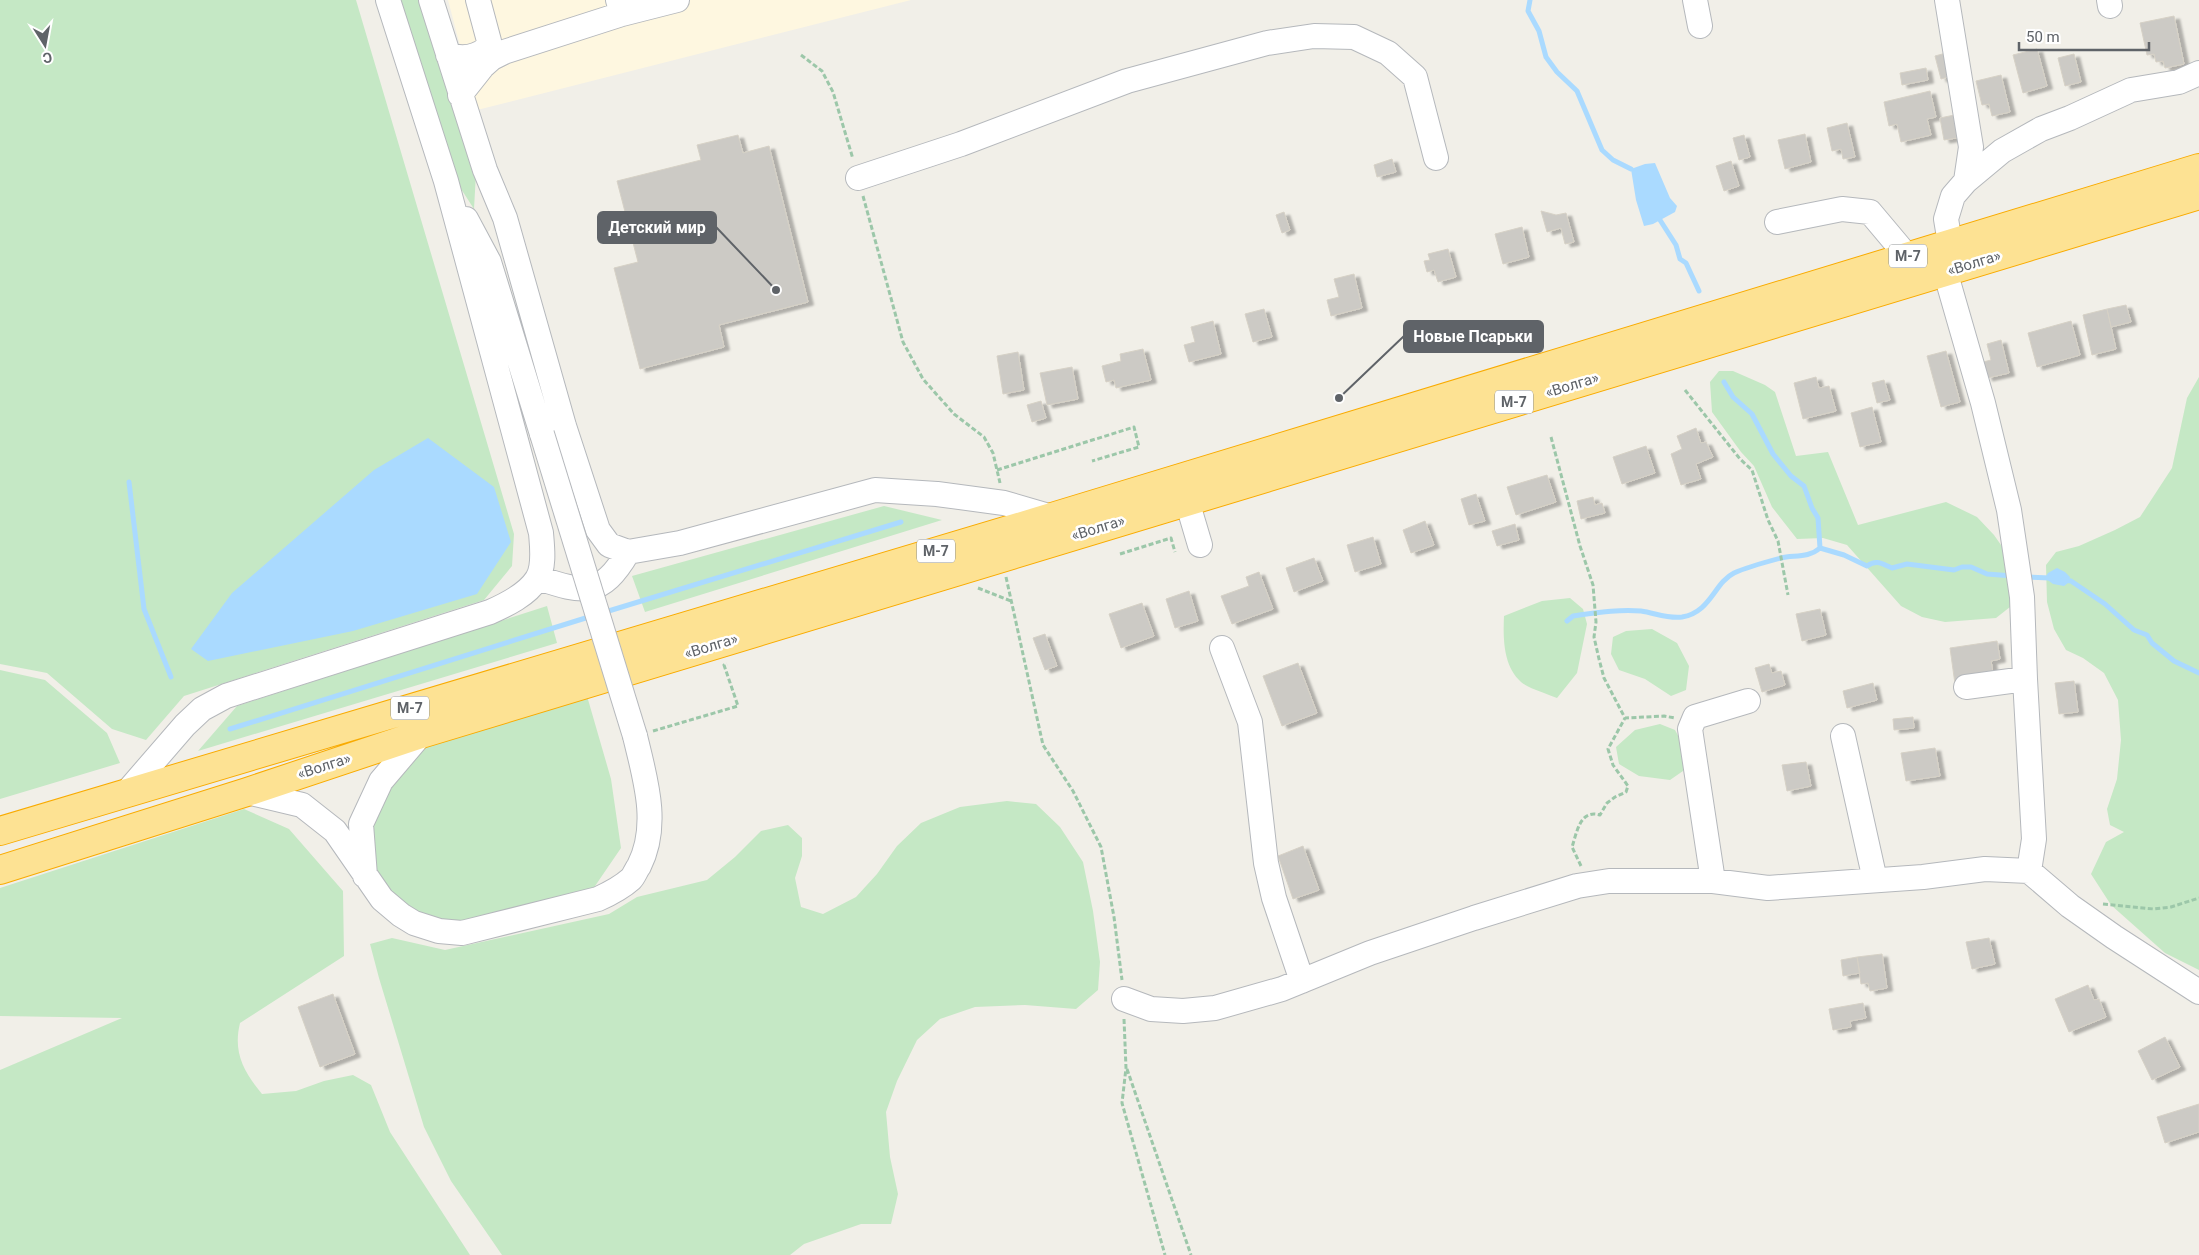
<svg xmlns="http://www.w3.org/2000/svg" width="2199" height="1255" font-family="Roboto,sans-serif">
<defs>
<filter id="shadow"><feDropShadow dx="5.5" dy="3" stdDeviation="1" flood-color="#0004"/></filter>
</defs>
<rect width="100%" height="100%" fill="#f1efe8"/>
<path fill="#fef7e0" d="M448,0H911L477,110Z"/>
<path fill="#c5e8c5" d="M0,0H356L514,534L512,566L484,600L184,696L146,740L112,729L47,673L0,664Z
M399,0H423L476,173L474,209L454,178Z
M1719,371H1733L1765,385L1775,392L1796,456L1828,452L1858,525L1946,502L1977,517L1994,535L2008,555L2015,593L2010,607L1996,618L1945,622L1922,617L1901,606L1847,545L1823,538L1797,539L1772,507L1754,466L1741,452L1712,412L1710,382Z
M2199,377V970L2165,953L2111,905L2091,874L2106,842L2124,832L2110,825L2107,809L2117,779L2121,740L2118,700L2104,673L2083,658L2066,650L2054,629L2047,602L2046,565L2056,552L2079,546L2115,530L2140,517L2172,468L2187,398Z
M884,506L942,520L645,612L632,576Z
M1570,598L1583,609L1587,624L1577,673L1557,698C1548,694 1528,688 1521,682C1503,666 1503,638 1504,616L1542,601Z
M547,606L557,643L198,751L237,706Z
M1652,629L1677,643L1689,666L1686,690L1671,696L1645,679L1619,670L1611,654L1613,637L1626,631Z
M0,670L45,680L107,733L120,763L0,799Z
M587,696L611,779L621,848L593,889L469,920L445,922L406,911L374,874L370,828L388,790L426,745Z
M1660,724L1675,730L1686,750L1683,771L1670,780L1639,776L1619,764L1616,747L1635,730Z
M1007,801L1036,804L1060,827L1083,862L1093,911L1100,962L1098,990L1076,1009L1025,1005L975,1007L940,1019L917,1040L897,1081L886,1112L890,1157L898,1194L891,1224H861L804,1244L790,1255H502L451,1181L424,1127L379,978L370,944L392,938L445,950L609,914L637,897L707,880L735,857L761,831L788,825L802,838V856L795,878L801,907L823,914L856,897L877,874L897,846L921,823L960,807Z
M244,809L289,829L343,891L344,956L240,1023C233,1052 243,1071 262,1094L296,1091L324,1081L353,1075L371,1085L390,1132L470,1255H0V1070L122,1018L0,1016V888Z"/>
<path fill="#aadaff" d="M1655,163L1670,198L1677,206L1675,212L1653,224L1644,226L1636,200L1631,169L1645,164Z
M428,438L494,487L511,542L477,594L353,631L208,661L191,649L232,593L374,470Z
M2057,568L2065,572L2070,577L2068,583L2064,586L2053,584L2045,578L2048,573Z"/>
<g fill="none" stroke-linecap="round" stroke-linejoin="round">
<path stroke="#aadaff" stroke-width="5" d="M1530,0L1528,11L1539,31L1546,57L1557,72L1577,91L1602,150L1613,160L1631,169
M1660,220L1676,245L1680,259L1686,263L1699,291
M129,482L144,609L171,677
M1820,548L1844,555L1867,566C1877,559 1882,564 1892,568L1907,564L1954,570L1962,567H1971L1987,574L2013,576
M2026,577L2050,578
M2063,580L2071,581L2105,604L2134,630L2147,635L2152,643L2174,661L2199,673
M602,613L901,522
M1567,621L1573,616C1595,613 1618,609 1641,611C1655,613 1668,619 1682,617C1711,612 1714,583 1734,573C1747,567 1766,562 1781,558C1794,555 1809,558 1820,548L1818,518L1812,508L1804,486L1791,476L1773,454L1752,414L1733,397L1724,382
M230,729L592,616"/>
</g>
<path fill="#cccac5" stroke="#d6d1c6" filter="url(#shadow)" d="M2174,16L2184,64L2165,68L2163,61L2156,62L2154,54L2147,55L2140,23Z
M2037,49L2047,86L2023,93L2013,55Z
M1946,53L1952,76L1941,79L1935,56Z
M2074,54L2081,82L2065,86L2058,58Z
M1926,68L1928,80L1902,85L1900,73Z
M2001,75L2010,112L1992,116L1989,104L1982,105L1976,81Z
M1930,91L1936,117L1927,119L1931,135L1901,142L1897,124L1889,126L1884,102Z
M1959,114L1963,137L1944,140L1940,118Z
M1847,123L1855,157L1843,159L1841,149L1832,151L1827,128Z
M1805,134L1811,162L1785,169L1778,140Z
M738,135L743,153L769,146L808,302L719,325L724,347L640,369L614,268L638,262L617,181L701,160L697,145Z
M1744,135L1750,157L1739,160L1733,138Z
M1392,159L1396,172L1377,177L1374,165Z
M1731,161L1739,186L1724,191L1716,166Z
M1541,211L1556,215L1566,213L1574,242L1565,244L1561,228L1547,232Z
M1284,212L1290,230L1282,233L1276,215Z
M1522,227L1529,257L1503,264L1495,234Z
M1448,249L1456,277L1438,282L1434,270L1427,272L1424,261L1430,260L1428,254Z
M1354,274L1362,308L1331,316L1327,300L1339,297L1334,279Z
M2126,305L2131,322L2111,327L2107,309Z
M1264,309L1272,337L1253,342L1245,314Z
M2107,309L2116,349L2092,355L2083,315Z
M1213,321L1221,354L1189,362L1184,345L1195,342L1191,327Z
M2071,321L2080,355L2037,367L2028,333Z
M2001,340L2009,373L1987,378L1983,362L1991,360L1987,344Z
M1143,349L1151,380L1116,388L1114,380L1106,382L1102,366L1121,361L1120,354Z
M1946,351L1960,402L1941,407L1927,356Z
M1018,352L1024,390L1003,394L997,356Z
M1072,367L1078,399L1047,405L1040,373Z
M1816,377L1819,388L1829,386L1836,411L1803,419L1794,383Z
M1884,380L1890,400L1877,403L1872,383Z
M1041,401L1046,418L1032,422L1027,405Z
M1872,407L1881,442L1860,447L1851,413Z
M1696,428L1701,443L1706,442L1713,457L1696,464L1701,479L1681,485L1671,454L1682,449L1677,436Z
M1646,446L1655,473L1622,484L1613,457Z
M1547,475L1556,502L1516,515L1507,487Z
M1476,494L1485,521L1469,525L1461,499Z
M1593,497L1595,505L1602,503L1605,513L1581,519L1577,501Z
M1425,521L1434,545L1411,553L1403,530Z
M1515,524L1519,540L1497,546L1492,531Z
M1373,537L1381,564L1355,572L1347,545Z
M1314,558L1323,581L1294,592L1286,568Z
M1259,572L1273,609L1232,624L1221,596L1249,586L1246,577Z
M1189,591L1198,621L1175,628L1166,599Z
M1142,603L1154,636L1121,648L1109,614Z
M1820,609L1826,635L1802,641L1796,614Z
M1045,634L1057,666L1045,670L1033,638Z
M1997,641L2000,659L1991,661L1994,678L1955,684L1950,648Z
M1298,663L1317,713L1282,726L1263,676Z
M1769,664L1772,673L1781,671L1785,685L1762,692L1755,668Z
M2074,681L2078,712L2059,714L2055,683Z
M1873,683L1877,700L1847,708L1843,691Z
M1913,717L1914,728L1894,730L1893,719Z
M1935,748L1940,776L1906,781L1901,753Z
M1806,762L1811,786L1787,791L1782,765Z
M1303,846L1319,890L1293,899L1278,856Z
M1989,938L1995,964L1972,969L1966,942Z
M1882,954L1887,988L1870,991L1868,983L1861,984L1857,957Z
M1857,957L1860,973L1843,976L1841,960Z
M2088,985L2094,1000L2099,999L2106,1017L2069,1032L2055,999Z
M333,994L355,1054L320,1067L298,1007Z
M1863,1003L1866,1018L1850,1021L1851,1027L1833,1030L1829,1009Z
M2165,1037L2180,1067L2152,1080L2138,1051Z
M2199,1104V1132L2165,1143L2157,1117Z"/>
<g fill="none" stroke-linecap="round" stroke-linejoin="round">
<defs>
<path id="minor" d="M431,0L485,170L505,218L564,426L598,530L609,545L628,552L680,543L875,490L937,494L1004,503L1052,517
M1695,0L1700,26
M1947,0L1971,147L1966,181
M2109,0L2110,6
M622,14L677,0
M448,55C462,59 476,58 487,48L489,41L478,0
M460,95L483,66L492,58L504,52L622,14L618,0
M858,178L961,144L1127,81L1267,43L1314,36L1354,37L1388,53L1415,77L1436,158
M466,219L489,262L542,434
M1777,222L1842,209L1870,212L1907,256
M1950,243L1946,219L1953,196L1966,181L2002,151L2041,129L2070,118L2131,90L2179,82L2199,73
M1945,271L1983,403L2009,510L2022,597L2025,679L2034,839L2029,871
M1187,501L1200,545
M538,578C584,593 601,598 628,552
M1222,648L1250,722L1266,863L1274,898L1302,981
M1966,687L2025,679
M1843,736L1875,880
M127,792L185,725L202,709L226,696L490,612C506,605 527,595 537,579C545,567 542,546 541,533L446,181L388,0
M247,792L302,805L335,831L382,899L401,915L414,923L439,931L462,933L598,899C609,894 621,888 631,879C634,876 636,870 639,866C660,825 645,778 635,736
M365,876L361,824L381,781L421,734
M1713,881L1690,729L1695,717L1748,701
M1124,999L1151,1009L1183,1011L1215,1008L1282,989L1370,953L1474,918L1577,886L1609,881H1713L1768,888L1923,877L1985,869L2029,871L2070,906L2114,937L2199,992"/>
<path id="highway" d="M0,831L1052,517L2199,168
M0,870L247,792L421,734L2199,195"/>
</defs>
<use href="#minor" stroke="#b5b8bc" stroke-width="26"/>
<use href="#highway" stroke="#f9ab00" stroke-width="30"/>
<path stroke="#9cc7a9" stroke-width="3" stroke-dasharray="5 2.5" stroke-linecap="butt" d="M801,55L822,71L833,92L853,159
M863,196L903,342L923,379L954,414L984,437L993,453L1000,483
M1685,390L1740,459L1752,470L1768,520L1778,541L1788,595
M1551,437L1580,546L1593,585L1596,622L1594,637L1599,659L1604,678L1625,718L1664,716L1675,718
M997,470L1134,427L1139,447L1092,461
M1120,554L1171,538L1175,552
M1006,577L1043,745L1073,791L1101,847L1114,917L1122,980
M978,588L1011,601
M653,731L738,706L724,665L727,664
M1581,866L1572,847C1577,832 1580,809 1600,815L1607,803L1615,797L1626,792L1628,786L1613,765L1608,749L1625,718
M2103,904L2154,909L2171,907L2199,898
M1124,1019L1126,1068L1122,1103L1165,1255
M1127,1069L1191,1255"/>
<use href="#minor" stroke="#fff" stroke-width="24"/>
<use href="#highway" stroke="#fde293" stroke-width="28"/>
<defs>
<path id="minor-bridge" d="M542,434L635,736"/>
</defs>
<use href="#minor-bridge" stroke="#b5b8bc" stroke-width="26" stroke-linecap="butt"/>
<use href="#minor-bridge" stroke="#fff" stroke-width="24"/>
</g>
<g text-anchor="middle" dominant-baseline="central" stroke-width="5" stroke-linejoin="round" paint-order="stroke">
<g fill="#fff" stroke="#8f9295" stroke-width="1">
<rect x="1889" y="244.5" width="38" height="23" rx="4"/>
<rect x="1495" y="390.5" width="38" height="23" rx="4"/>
<rect x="917" y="539.5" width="38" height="23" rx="4"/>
<rect x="391" y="696.5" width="38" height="23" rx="4"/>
</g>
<g font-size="14" font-weight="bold" fill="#5f6368">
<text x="1908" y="256">М-7</text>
<text x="1514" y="402">М-7</text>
<text x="936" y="551">М-7</text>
<text x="410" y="708">М-7</text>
</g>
<g font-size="15" fill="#5f6368" stroke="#fff">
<text transform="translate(1974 263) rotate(-17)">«Волга»</text>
<text transform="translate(1572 385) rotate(-17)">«Волга»</text>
<text transform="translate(1098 528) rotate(-17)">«Волга»</text>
<text transform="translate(711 646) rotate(-17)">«Волга»</text>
<text transform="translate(324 766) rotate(-18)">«Волга»</text>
</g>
</g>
<path fill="none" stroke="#5f6368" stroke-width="2" d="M776 290L716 227M1339 398L1404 336"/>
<g fill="#5f6368" stroke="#fff" stroke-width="2">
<circle cx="776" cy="290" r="5"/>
<circle cx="1339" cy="398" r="5"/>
</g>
<g fill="#5f6368" stroke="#5f6368" stroke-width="2">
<rect x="598" y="212" width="118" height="31" rx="5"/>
<rect x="1404" y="321" width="139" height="31" rx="5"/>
</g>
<g font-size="16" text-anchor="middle" font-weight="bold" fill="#fff">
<text x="657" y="233">Детский мир</text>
<text x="1473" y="342">Новые Псарьки</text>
</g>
<g transform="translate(45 45) rotate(169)" stroke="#ffffff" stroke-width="4" paint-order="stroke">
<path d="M0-4L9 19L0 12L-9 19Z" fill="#5f6368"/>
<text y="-8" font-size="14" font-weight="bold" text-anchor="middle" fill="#5f6368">С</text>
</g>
<path d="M2019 42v8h130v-8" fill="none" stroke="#5f6368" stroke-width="2.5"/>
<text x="2026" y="42" font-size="15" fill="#5f6368" stroke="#ffffff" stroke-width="4" paint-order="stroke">50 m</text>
</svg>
